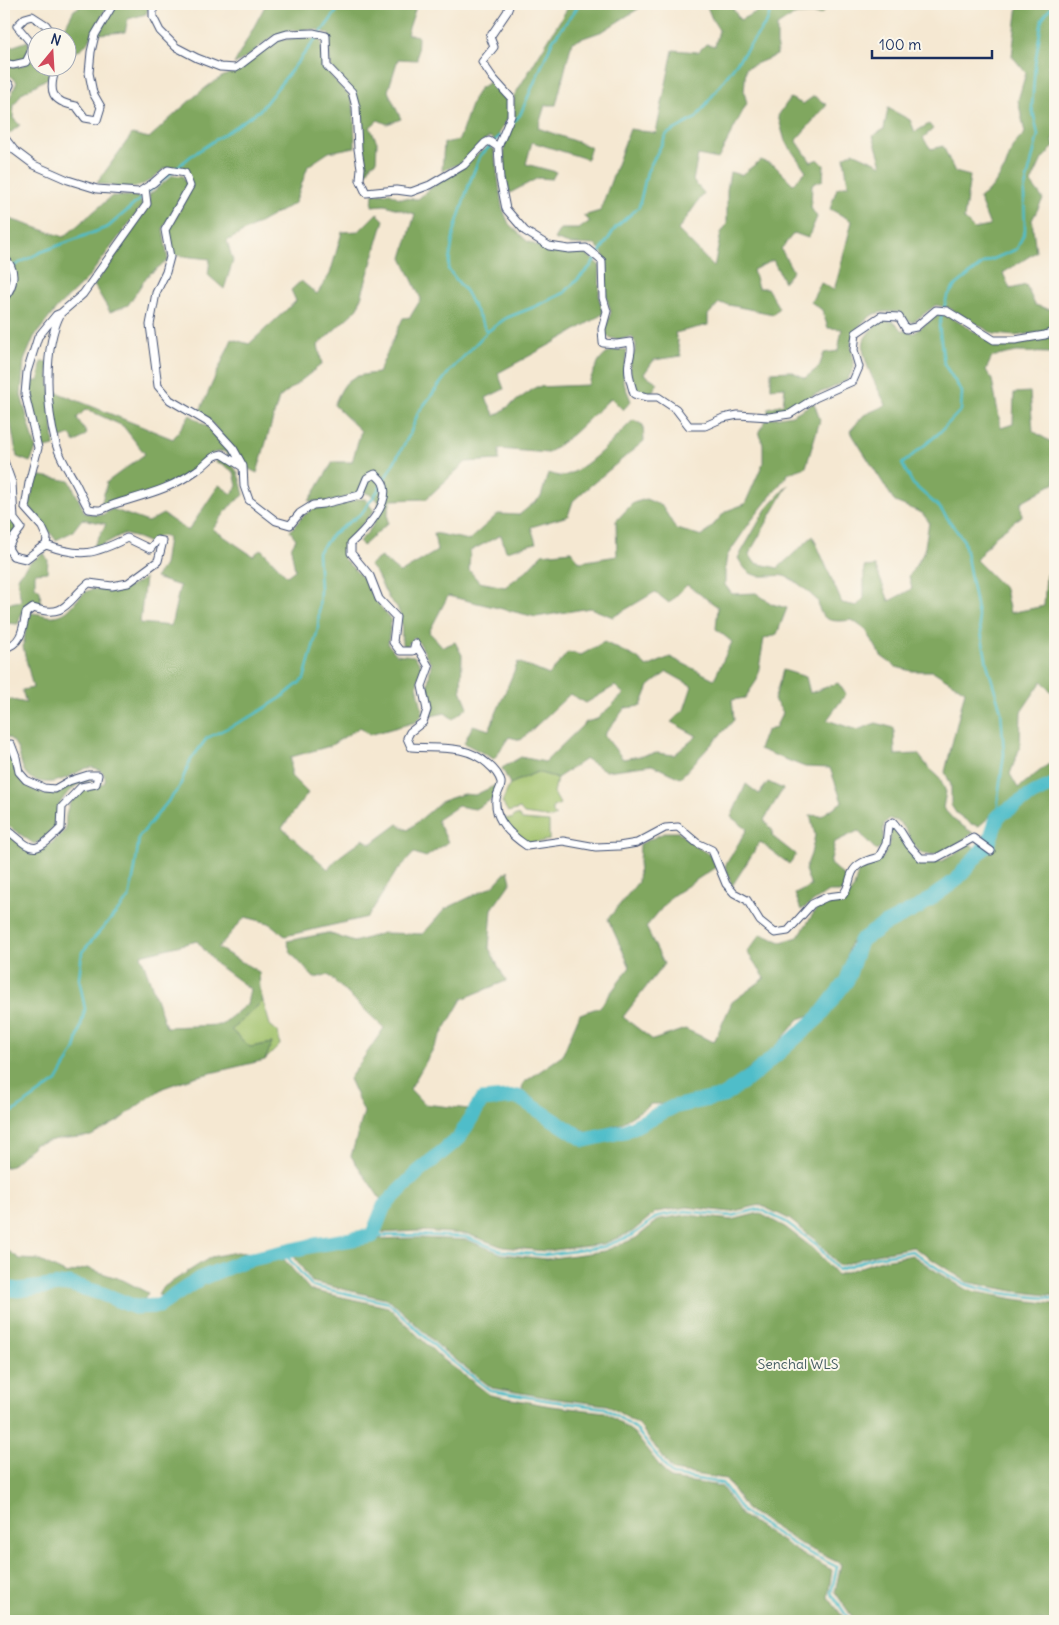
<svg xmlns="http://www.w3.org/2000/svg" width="1059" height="1625" font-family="Delius,sans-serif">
<rect width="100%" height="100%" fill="#fbf7ec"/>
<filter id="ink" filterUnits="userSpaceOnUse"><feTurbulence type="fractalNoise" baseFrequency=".02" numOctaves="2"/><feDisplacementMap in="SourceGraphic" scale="10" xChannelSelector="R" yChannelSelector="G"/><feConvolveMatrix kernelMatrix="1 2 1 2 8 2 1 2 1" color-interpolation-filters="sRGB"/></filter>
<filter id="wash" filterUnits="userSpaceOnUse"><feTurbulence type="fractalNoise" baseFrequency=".0096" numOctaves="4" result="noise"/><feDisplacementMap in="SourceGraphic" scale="20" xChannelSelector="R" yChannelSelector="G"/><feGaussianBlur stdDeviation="1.12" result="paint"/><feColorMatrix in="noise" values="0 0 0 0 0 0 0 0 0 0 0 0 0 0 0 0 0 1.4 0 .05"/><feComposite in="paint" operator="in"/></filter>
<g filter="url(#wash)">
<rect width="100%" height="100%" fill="#f5e8d2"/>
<path fill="#a0c16a" stroke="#5e7864" d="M537,772L557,778L554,793L560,804L553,807V813L556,816L552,818L524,814L520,809L508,812L502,802L510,784Z
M515,815L519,816L522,820L549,822V840L527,844L513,834L503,818L512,819Z
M263,1001L270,1025L278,1032L280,1045L265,1060L272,1043L250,1047L231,1030Z"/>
<path fill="#80a75e" stroke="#4e6b5e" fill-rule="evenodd" d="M84,4H102L104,5L106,9C97,25 89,52 68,54V38L60,37L74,10Z
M112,4H150L146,14L128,19L125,32L99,34Z
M279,4H417L407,34L418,36L417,60L398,59L388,91L401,119L387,124L378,120L370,127L377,142L376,162L371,164L368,171L363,172L359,105L330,65L329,34C318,29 314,29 302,30C264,31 263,51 234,64L265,6Z
M570,4H646L603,31L572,42L556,105H545L538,128L591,147L587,159L532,142L526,164L556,172L552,179L538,178L510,193L505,177V162L504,147L514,115V96Z
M706,4H730L740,20L756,12L754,4H832L821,14L794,15L777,26V55L746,68L744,92L747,103L718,159L698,155L693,181L704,193L678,230L714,267L721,233L727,224V190L730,172L741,175L761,160L774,165L793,184L806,171L785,141L778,116L790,98L803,104L814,96L827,105L796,140L811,162L818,159L824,165L823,180L812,184L811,208L817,217L808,238L794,233L781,249L793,271L784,282L773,260L753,270L758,288H767L779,308L773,314L719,303L708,315V325L675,333L681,356L654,360L644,374L658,383L652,392L639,393C631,384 628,369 632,357C634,353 636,349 636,345C636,343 633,339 632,337C622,339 611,342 604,333L611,312L606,296L605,260L601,250L595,245L569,244L554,239L560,229H579L590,221L583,216L600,211L630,129L656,133L673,50L698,52L706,44L715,46L719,30L712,19Z
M1018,4H1055V49L1048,68L1055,77V136L1053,141L1055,146L1042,159L1031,183L1043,199L1032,220L1036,252L1003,273L1010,289L1026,285L1035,305L1048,309L1055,307V327L1042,332L1015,336L994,334L949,308L936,305L913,322L905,320L900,312H884L874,314L864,321L855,331L851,343L854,368L847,380L830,389L813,395L790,410L768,414V408L783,404L785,387L771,388V372L791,371L805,378L819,367L824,353L838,351L842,329L828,328L822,310L811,302L821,283L834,290L839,273L852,221L830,209L837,188L848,185L844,157L853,152L882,165L873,136L884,129L888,108L910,120L915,132L929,124L933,129L923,138L931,149L943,146L955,172L970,176L964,219L974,229L990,226L979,198L992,188L1005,168L1013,146L1025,133L1018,100L1026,73L1012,56Z
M44,27L52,37L38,38V68H51L48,78L22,93L14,105L13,118L20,125L9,134C0,115 9,100 17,82L11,76L4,73V66H23L34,50L32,38Z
M310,37L321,40L324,67L336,82L351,97L354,110L355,147L329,152L308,166L295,203L227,241L233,261L224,289L208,275L210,259L173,255L169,229L186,199L187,171L165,168C138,192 132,191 97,183L132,134L149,138C170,120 211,76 237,71L279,40Z
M28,41L29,45L26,58L20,62L4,61V55L9,53L8,48Z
M490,82L509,100V116L495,141L490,137L483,141L461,163L442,171L444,143L459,140L473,99L480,88Z
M487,147L494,149L502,207L509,224L527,241L551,252H581L589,256L600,266L599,298L603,314L566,336L498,373L504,389L486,398L495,416L536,387L588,385C596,366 602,346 627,350L623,381L631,401L623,410L611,398L573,434L548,453L499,449V460L466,462L426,499L391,500L388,511V523L363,546L359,541C374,527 376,522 379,502C361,483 354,497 333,501C326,503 317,501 309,501L333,462H352L361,431L334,405C346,378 349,376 378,373L403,318L410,317L421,299L402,258L415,214L385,205L372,206L373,194L390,193L399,198L418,199L432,187Z
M173,175L183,176L187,186L163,229L168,260L147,276L128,305L110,312L94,285L150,204L149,195Z
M112,196H137L143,205L87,279L57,308L34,337L24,361L21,395L36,449L30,462L17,457L11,425L4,412V217L64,237Z
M377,213L384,220L358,308L318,345L322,364L279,398L257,473L245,467L212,423L199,413L232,339L249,344L296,301L291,290L301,281L317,294L330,274L342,232L359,231Z
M937,315H947L996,345L1048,338L1055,335V350L1051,353L1017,352L992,357L986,370L992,380L1001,428L1013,424L1014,393L1030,392L1033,431L1051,442L1055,437V483L1021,502L1022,516L995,536L976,560L1005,589L1010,613L1044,606L1046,575L1055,567V694L1054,695L1042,681L1021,712L1020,747L1010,774L1018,788L1055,759V779L1002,806L979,826L971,824L956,813L951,805V785L945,772L965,691L933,671H911L896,667L881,656L866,630L852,620C835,622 819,623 818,601C808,592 797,580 784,576C779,575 773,576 768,576C751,577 746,572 738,558L766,509L788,485L749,554L755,563L778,568L813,536L842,603L857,606L864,598V567L875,566L889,601L912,589L909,576L924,552L929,522L922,513L895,502L850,431L864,415L886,405C879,390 857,354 865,338C869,331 875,326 881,320L894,322L902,330L914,333Z
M41,362H48L54,446L42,449C39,431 29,410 28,393C28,389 30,385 30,381H39Z
M51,390L173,439L190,415C210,427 226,441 238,461L223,451L213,453L198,468L165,487L100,509L107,482L145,454L123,426L86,409L77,418L87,434L75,443L70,435L58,439Z
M814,403L820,420L806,467L789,473L751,521L727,556L725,569V585L732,594L756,593L772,604L787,608L777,634L764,639L757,680L745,698L732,700L734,720L680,778L652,765L606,771L586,759L557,778L537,772L510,784L502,768L521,757L545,762L586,722L597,719L624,694L615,686L586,703L570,694L521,740L509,737L494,759L464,743L473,725L489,730L518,662L549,675L568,652L581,655L604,642L637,658L647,667L670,657L714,679L732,642L716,629L718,607L687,585L669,603L655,592L613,617L590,608L536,617L448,596L429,632L443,647L455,642L462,655L461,690L468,707L453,719L445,713L432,716L427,691L431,664L420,644L414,638L406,647L402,644L401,617L397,607L389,599L376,573L369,565L381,557L400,573L437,551L434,533L469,540L498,514L519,515L541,497L548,473C553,474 559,477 563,476C586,471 617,436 633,420L643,425L644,441L584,491L573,501L568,516L531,527L536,543L506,551L501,535L470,551L469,570L479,582L505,587L526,571L542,554L571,551L580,562L617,556L616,521L633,503L646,499L662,506L676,529L703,536L726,511L745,504L763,463V445L759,431L767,419L792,415ZM667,672L692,686L684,710L671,722L697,736L674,755L657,753L623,759L604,735L625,708L641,706L649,686Z
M217,459C237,459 240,479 244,495L229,507L213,529L253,556L261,549L287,576L295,570L291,548L296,539L290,531L303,516L314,508H334L357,499H365L374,511L344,545L343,558L365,580L372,596L391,620L388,644L396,654L414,656L422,666L417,685L423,714L416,722L369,735L360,727L330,746L291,757V776L308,793L282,828L328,869L339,857L363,839L371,844L398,824L408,830L442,801L463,794L475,795L498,784L494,798L475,809L458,806L437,820L448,842L426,857L414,853L396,872L368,917L285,936L269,923L245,917L218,948L259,972L260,989L263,1001L231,1030L250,1047L272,1043L265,1060L194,1077L163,1088L140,1104L118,1121L91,1136L57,1139L35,1144L11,1166L4,1168V829C11,833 15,840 21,845C38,861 54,841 66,829C64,815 68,798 82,791C90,788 98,787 105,782C107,773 97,766 88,768C85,768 83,770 80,771C69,777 56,784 43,782C10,778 30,746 4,735V698L26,703L22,690L33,688L23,647L28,616L31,613C39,613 47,617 54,616C74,614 75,595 90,590C98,587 106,592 113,592C125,591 135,584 145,578L140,623L171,626L180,586L155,578L164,565L168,538C159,534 157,537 150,543L138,538L123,534L100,546L93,547L106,524L82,519L72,532L56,540L29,506L36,475L70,481L85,513L102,515L112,509L148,522L163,514L188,531L219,485L232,494L237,486L234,472L225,466L216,463ZM197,941L216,964L250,989L247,1004L221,1025L166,1027L141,955Z
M4,471L9,487V518L17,528L4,546Z
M44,553L48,560L47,572L35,573V586L40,590L41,606L30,605L22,612L18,624L4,623V604L21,601L17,577L30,562Z
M783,670L806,677L810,693L838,683L846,694L827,720L857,730L876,723L894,728L895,755L918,754L929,768L940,778L946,792L943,808L954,820L973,833C962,840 949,852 936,854C911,860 912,829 897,821C897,821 890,819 889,819L884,824L883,845L877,851L858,831L835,842L830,864L843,875L848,883L842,892H828L801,910L795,894L811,886L805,870L811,854L815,835L810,815L821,816L842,802L830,768L805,767L759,749L766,731L775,728L783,712L774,700Z
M4,748H9L15,757V770L22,781L32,789L47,794L56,792L67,784L90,779H96L77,785L65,796L58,806V820L54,827L45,838L34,844L4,823Z
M768,782L783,789L764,820L773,831L772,836L796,855L789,864L760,842L732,886L725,866L747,829L731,817L746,784L759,794Z
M1055,788V1296L1013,1291L967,1282L913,1247L875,1254L839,1266L819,1243L789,1219L760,1205L730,1212L687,1207L656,1212L632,1232L603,1244L546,1251L503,1247L467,1234L420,1231L378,1233L387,1207L420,1175L462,1140L484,1102L519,1099L548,1123L584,1145L627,1135L675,1111L725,1098L757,1077L822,1019L852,981L863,942L922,910L958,883L993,843L1002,818L1035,797Z
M891,827L898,833L921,861H942L955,854L970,844L977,850L952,878L917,903L858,935L850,944L842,980L829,993L813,1014L799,1019L771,1052L718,1092L672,1104H651L620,1124L591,1134C566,1122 544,1107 522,1090L523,1083L562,1056L580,1014L600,1007L630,967L608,919L638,882L640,844L666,832H678L697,847L710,855L716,867L672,896L646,927L664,964L623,1017L653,1040L685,1029L714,1042L732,1002L765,978L747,952L761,934L781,942L798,937L817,908L847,897L854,888L858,871L864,863L882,859L889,846Z
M508,870L511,882L492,909L489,948L506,981L462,999L410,1089L424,1104L469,1109L453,1138L381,1200L351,1156L364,1112L349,1079L384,1028L328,975L314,978L291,953L287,941L328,933L354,942L383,933L423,934L445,909L493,886Z
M759,1213L785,1227L814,1249L837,1275L878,1261L912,1255L940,1274L967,1290L1014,1299L1055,1304V1621H855L835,1592L841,1564L802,1545L746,1509L726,1479L673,1471L639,1425L607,1405L551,1398L492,1388L443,1350L390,1300L312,1282L293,1255L317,1248L372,1239L419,1238L467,1240L502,1254L546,1259L604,1251L636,1238L660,1219L687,1215L732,1220Z
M4,1248L20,1259L38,1260L67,1274L87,1268L123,1280L148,1293L144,1300L129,1301L99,1289L68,1281L17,1286L4,1284Z
M236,1252L255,1254L198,1276L169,1296L158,1295L162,1288L211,1257Z
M282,1257L310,1290L388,1307L440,1357L490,1395L551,1406L605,1412L634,1433L670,1479L721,1486L741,1515L800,1553L832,1570L828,1597L846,1621H4V1291L19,1293L69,1288L98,1295L133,1310L160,1309L201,1282L244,1264Z"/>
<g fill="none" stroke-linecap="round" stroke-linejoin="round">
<path stroke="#50bdc9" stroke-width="2.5" d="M511,125L520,115L553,40L580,4
M148,192L191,156L260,110L323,30L342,4
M4,271L41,252L108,227L144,196
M487,332L466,292L448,269L454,232L469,184L480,156L500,136
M998,816V797L1004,754L1001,711L987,664L964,541L940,508L913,484L902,464L938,434L961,410L962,392L944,364L939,326L947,297L955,286L984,263L1017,249L1025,231L1024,192L1038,135L1032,107L1035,64L1042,19L1053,4
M4,1118L57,1081L75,1049L85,1009L79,978L82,952L129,898L135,869L139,837L179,788L190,761L207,738L252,716L281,698L304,679L318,629L320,590L318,552L333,534L362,513L379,489L410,434L418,413L449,372L487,332L506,318L534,307L564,293L590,267L616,227L639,207L647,172L667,134L696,118L767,22L773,4
M372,1236L420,1235L466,1237L502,1251L545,1255L603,1247L633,1235L658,1216L686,1211L731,1216L759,1209L786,1222L817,1245L838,1270L875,1257L912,1251C928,1261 950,1279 968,1285C996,1294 1026,1296 1055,1299
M283,1252L312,1286L389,1303L443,1354L491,1391L551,1401L605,1408L636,1429L672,1475L722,1483L743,1512L801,1549L837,1567L831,1593L850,1621"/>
<path stroke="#50bdc9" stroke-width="15" d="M4,1288L18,1290L69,1284L100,1293L135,1307L159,1306L199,1279L243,1261L315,1245L372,1236L384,1206L417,1173L459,1138L482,1100L518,1097L585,1140L625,1131L673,1107L723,1096L753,1075L819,1017L847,980L860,941L882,926L919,907L955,881L989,842L998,816L1033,794L1055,784"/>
</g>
</g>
<g filter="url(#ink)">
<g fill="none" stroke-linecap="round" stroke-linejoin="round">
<defs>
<path id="street" d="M153,4V17L160,31L176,47L197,58L220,67L236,68L277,37L287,34L313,33L326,36L327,66L352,92L356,107L358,149L361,168L360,180L366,193L396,190L411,192L430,185L464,165L485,143L489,141L498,147
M510,4L507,12L490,37L494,47L482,62L493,78L511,98V116L498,147L500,179L506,209L525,231L549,246L569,249L586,248L602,261L603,298L607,311L602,329L603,343L617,344L630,342C633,350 630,354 629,362C627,373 631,384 634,394L647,397H658L676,409L689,426H705L723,418L738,415L769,417L790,414L815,398L853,381L859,367L854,350L856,333L881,316L899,317L906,329L916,327L936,310L947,311L994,340H1015L1045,335L1055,331
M4,63L13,65L26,62L31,52V43L17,26L25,18L32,16L46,25L55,38
M56,68C48,91 51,102 76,106L85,118L97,120L101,107L93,93L89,73L91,52L95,35L111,8L109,4
M4,80L10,85L4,96
M4,137L14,150L34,165L68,180L97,189L139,192L153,183L168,170L185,173L190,186L165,230L170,257L166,272L156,293L150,325L158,386L170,400L211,424L233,448L243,466L244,486L249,500L276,521L290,525L300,513L313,505L323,504L360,495L367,478L375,474C378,477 381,479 383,483C392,503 365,530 351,543V553L370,576L379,599L396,617L393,642L400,651H413L415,643L429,667L422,686L427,710L423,722L410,732L407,738L411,747C440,749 466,744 488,764C494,769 499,774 501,782C502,788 496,794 496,800C494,820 512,836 527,846L563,841L596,847L619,846L637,843L665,828L678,827L697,843L712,850L726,884L734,893L747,900L760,921L775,933L788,931L812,904L827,897L843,895C850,886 848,882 852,873C857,862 869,860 879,857L886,844L888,826L893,822L901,832L909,845L921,858H936L973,838L991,851
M4,258C17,268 15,286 4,298
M61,313L83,294L147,204L145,188
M4,461L12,483L14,519L21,528L12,540L8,548L13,556L26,559L39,549L46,545C81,558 95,554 127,538L150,549L157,540L163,541L158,561L128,583L112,586L89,583C67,600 67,619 33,608L26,613C23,628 22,644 4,648
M46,545L47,538L42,527L25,508L29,483L38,448L25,394L27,372L38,337L56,315L61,313C43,347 46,407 56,444C60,458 68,470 75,482C80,491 83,500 89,509C105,512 102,508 115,504C147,494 169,490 197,470C208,464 209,456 222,454L241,466
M4,745L11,744L16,757L19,772L26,780L44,788L55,789L69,781L88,775H98L96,784L81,787L62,807L61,828C32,858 33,850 4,827"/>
</defs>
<use href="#street" stroke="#3c4b6f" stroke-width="9"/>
<use href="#street" stroke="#fff" stroke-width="7"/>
</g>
</g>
<g text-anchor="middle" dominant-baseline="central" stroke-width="4" stroke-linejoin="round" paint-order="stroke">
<g font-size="14" fill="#435b62" stroke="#fbf7ec">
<text x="798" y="1364">Senchal WLS</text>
</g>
</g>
<rect width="1059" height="1625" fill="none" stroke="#fbf7ec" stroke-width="20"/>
<g transform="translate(52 52) rotate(18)"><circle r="24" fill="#fbf7ec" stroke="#a1a7b3"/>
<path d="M0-4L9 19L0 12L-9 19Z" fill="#d1495b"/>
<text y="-8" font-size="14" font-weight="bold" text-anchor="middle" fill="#1b2f5e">N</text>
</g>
<path d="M872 50v8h120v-8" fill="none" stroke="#1b2f5e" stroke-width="2.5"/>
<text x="879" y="50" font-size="15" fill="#1b2f5e" stroke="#fbf7ec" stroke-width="4" paint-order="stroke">100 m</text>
</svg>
